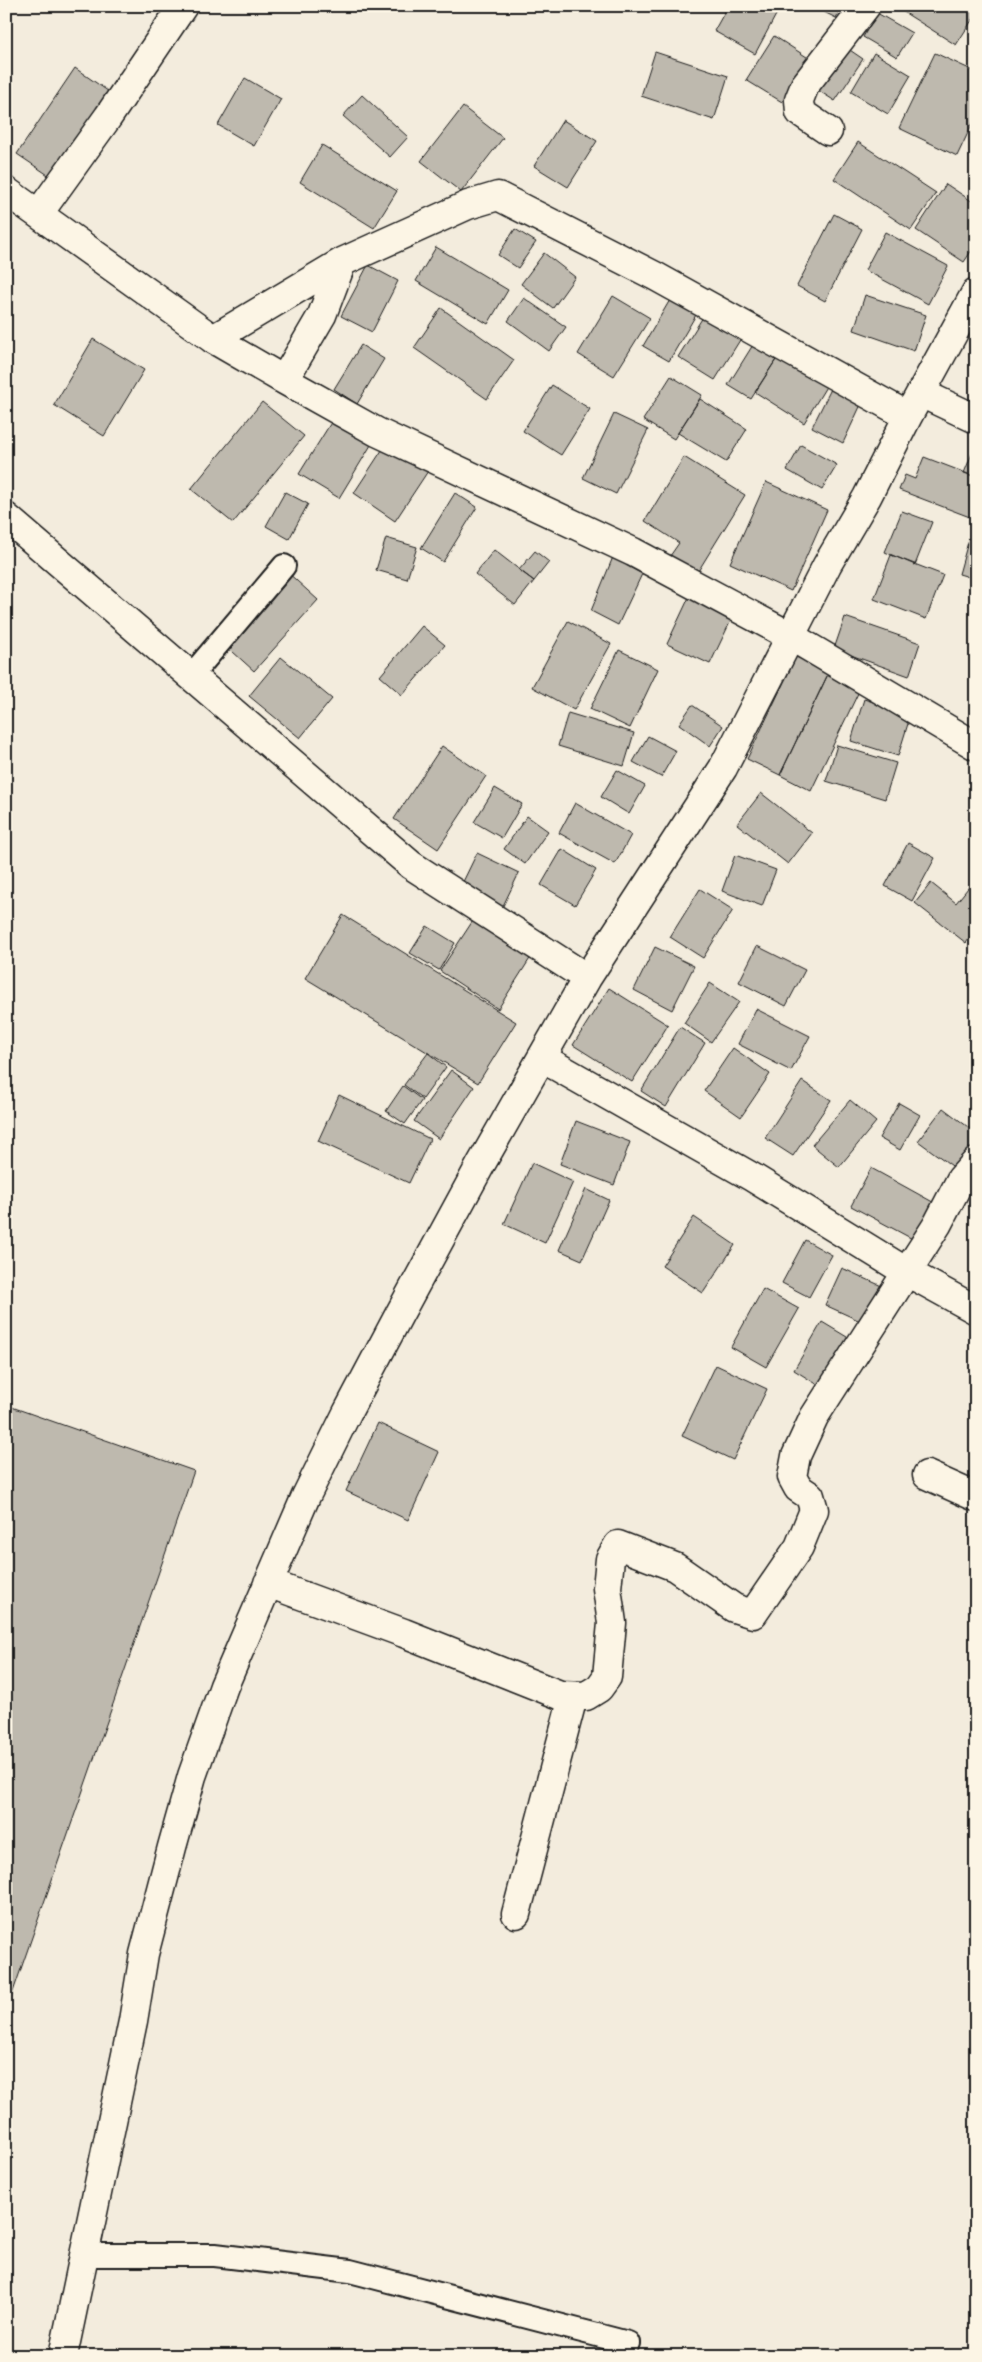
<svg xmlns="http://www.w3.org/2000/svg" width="982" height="2362" font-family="Dekko,sans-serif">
<rect width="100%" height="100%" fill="#f3ecdd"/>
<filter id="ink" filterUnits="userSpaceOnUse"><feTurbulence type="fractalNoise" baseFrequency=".02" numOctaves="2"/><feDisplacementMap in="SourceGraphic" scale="10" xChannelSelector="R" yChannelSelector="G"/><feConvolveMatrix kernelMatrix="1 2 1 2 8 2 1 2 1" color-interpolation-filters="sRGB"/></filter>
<g filter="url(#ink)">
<path fill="#beb9ae" stroke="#1c1c1c" d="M728,6H765L777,13L755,54L714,31Z
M812,6H842L836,18Z
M894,6H968L976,11V14L956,45Z
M877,13L912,33L897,57L863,37Z
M774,36L810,59L782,102L746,80Z
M844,46L863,59L835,101L816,89Z
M655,52L728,76L714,120L641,96Z
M874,53L911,75L888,114L851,92Z
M935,53L976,72V116L957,156L899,128Z
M75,68L115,96L57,181L17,154Z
M245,78L281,99L254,146L218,125Z
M362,95L408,137L390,157L343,116Z
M463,107L503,138L461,192L421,161Z
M563,120L597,141L568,187L534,166Z
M858,142L936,193L911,230L834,179Z
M322,145L397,191L374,228L300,182Z
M946,184L976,204V244L964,262L916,230Z
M834,214L862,229L825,301L797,286Z
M515,229L536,242L518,268L498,255Z
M885,232L948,266L928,304L865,270Z
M436,247L508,290L488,324L416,281Z
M544,253L575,277L553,308L521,284Z
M368,265L398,281L372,332L341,316Z
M674,293L700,308L669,361L643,346Z
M865,295L926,315L914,351L854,330Z
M613,296L650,318L614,376L578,354Z
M524,298L566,327L549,351L508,321Z
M441,308L514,360L487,399L414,348Z
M708,309L745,332L715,380L678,357Z
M93,339L144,370L104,436L54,405Z
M756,340L779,355L751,399L728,385Z
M361,345L384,359L357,404L334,389Z
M779,355L827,385L804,423L755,392Z
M671,376L702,395L674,439L643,420Z
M835,381L865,396L843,443L812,427Z
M552,385L590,409L561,455L523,431Z
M700,399L747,429L726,462L678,433Z
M262,402L304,436L233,523L191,489Z
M614,414L648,430L616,494L583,478Z
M332,421L371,445L339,498L299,474Z
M386,444L428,471L395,521L354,493Z
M976,444V477L964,473Z
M801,445L837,465L822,490L787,470Z
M684,457L745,495L697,573L670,556L679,543L645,521Z
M924,457L976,477L975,519L899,490L905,475L915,479Z
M766,482L827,510L791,591L730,563Z
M285,492L308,504L289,539L266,526Z
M455,493L477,507L443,562L421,548Z
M902,511L932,522L915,565L885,552Z
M970,535L976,536V579L959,574Z
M386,538L417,547L407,579L376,570Z
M494,550L534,581L515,605L475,574Z
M535,551L549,562L534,581L519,570Z
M891,555L943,575L926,619L874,599Z
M613,557L642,574L618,625L591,611Z
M286,571L318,600L254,671L222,642Z
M691,593L734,614L710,664L667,644Z
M845,617L920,643L909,676L834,649Z
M568,621L611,644L574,710L532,687Z
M422,626L445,645L402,695L380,676Z
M619,650L658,669L630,728L590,709Z
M281,657L332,699L300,738L249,696Z
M796,657L829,672L780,775L747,759Z
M829,672L861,687L811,791L780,775Z
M864,699L911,714L898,756L851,741Z
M692,705L723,726L710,746L679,724Z
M568,713L634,733L624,766L558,746Z
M648,736L676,751L661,777L633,762Z
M837,745L896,763L885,799L826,781Z
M442,746L486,776L438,849L394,819Z
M617,770L645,786L629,814L601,797Z
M495,788L522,804L502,838L474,822Z
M761,793L812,833L788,864L737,824Z
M575,803L631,835L615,864L559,833Z
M527,816L548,831L525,864L504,849Z
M908,843L935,858L912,901L885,886Z
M562,849L596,870L575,905L541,885Z
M477,853L519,873L501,910L459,890Z
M735,855L776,870L762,906L722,891Z
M976,878V930L966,943L915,903L931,883L956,903Z
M700,889L733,910L703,958L670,937Z
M343,915L516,1022L478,1083L305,978Z
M474,919L531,957L498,1009L440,971Z
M427,926L455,943L439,970L410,953Z
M757,946L805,970L786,1006L739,982Z
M655,947L694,966L672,1010L634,990Z
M710,983L739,1002L711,1042L684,1023Z
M609,988L668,1025L632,1082L573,1045Z
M756,1009L810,1036L791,1071L738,1044Z
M680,1027L705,1043L666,1107L641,1091Z
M733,1048L770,1074L741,1117L704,1091Z
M428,1053L446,1067L423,1099L404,1085Z
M451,1070L474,1087L439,1139L414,1121Z
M802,1081L831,1100L793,1156L765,1138Z
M403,1086L422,1100L405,1124L386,1111Z
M339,1095L430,1139L409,1183L318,1141Z
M850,1100L876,1122L839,1167L812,1145Z
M899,1103L920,1115L900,1150L879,1138Z
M943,1108L976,1133V1148L959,1171L918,1141Z
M576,1121L630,1142L614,1185L560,1164Z
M532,1163L573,1182L545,1243L504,1224Z
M871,1168L940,1206L920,1243L851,1206Z
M586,1189L609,1200L582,1260L559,1250Z
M694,1217L735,1245L703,1293L662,1266Z
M805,1240L832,1255L809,1297L782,1283Z
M842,1268L886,1288L869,1325L825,1305Z
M763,1289L799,1309L766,1367L731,1347Z
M822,1322L852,1340L823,1388L794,1370Z
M716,1365L767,1389L733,1460L682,1436Z
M6,1405L194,1471L6,2012Z
M378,1423L439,1452L408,1520L346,1491Z"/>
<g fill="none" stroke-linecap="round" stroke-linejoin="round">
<defs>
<path id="lane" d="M191,676L284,566
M85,2255H215L350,2271L628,2343"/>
<path id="street" d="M828,131L800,112L799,100L805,85L866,6
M6,191L213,339L284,380L377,432L633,552L792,637L976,746
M39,213L108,117L183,6
M213,339L342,262L468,205L498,196L655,276L908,416
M284,380L322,315L342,262
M921,393L976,419
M6,517L411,865L587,978
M542,1058L752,1177L905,1271L976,1310
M927,1475L976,1497
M268,1583L404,1633L560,1695L586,1696L599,1688L607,1677L612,1623L607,1588L610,1559L618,1545L675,1567L734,1608L753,1614L799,1547L814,1510L810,1496L798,1488L792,1477L796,1456L814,1417L937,1225L961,1179L976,1162
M516,1914L573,1697
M63,2356L133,2021L144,1954L172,1847L192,1776L224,1686L306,1496L347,1413L400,1313L481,1164L587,978L723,768L827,565L867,497L908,416L976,292"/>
</defs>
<use href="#lane" stroke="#1c1c1c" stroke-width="26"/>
<use href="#street" stroke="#1c1c1c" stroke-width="31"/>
<use href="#lane" stroke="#fcf5e5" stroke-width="22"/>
<use href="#street" stroke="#fcf5e5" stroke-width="28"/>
</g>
</g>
<rect width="982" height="2362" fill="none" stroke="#fcf5e5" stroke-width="25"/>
<rect x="12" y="12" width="957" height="2337" fill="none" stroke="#1c1c1c" stroke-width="2" filter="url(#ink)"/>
</svg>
